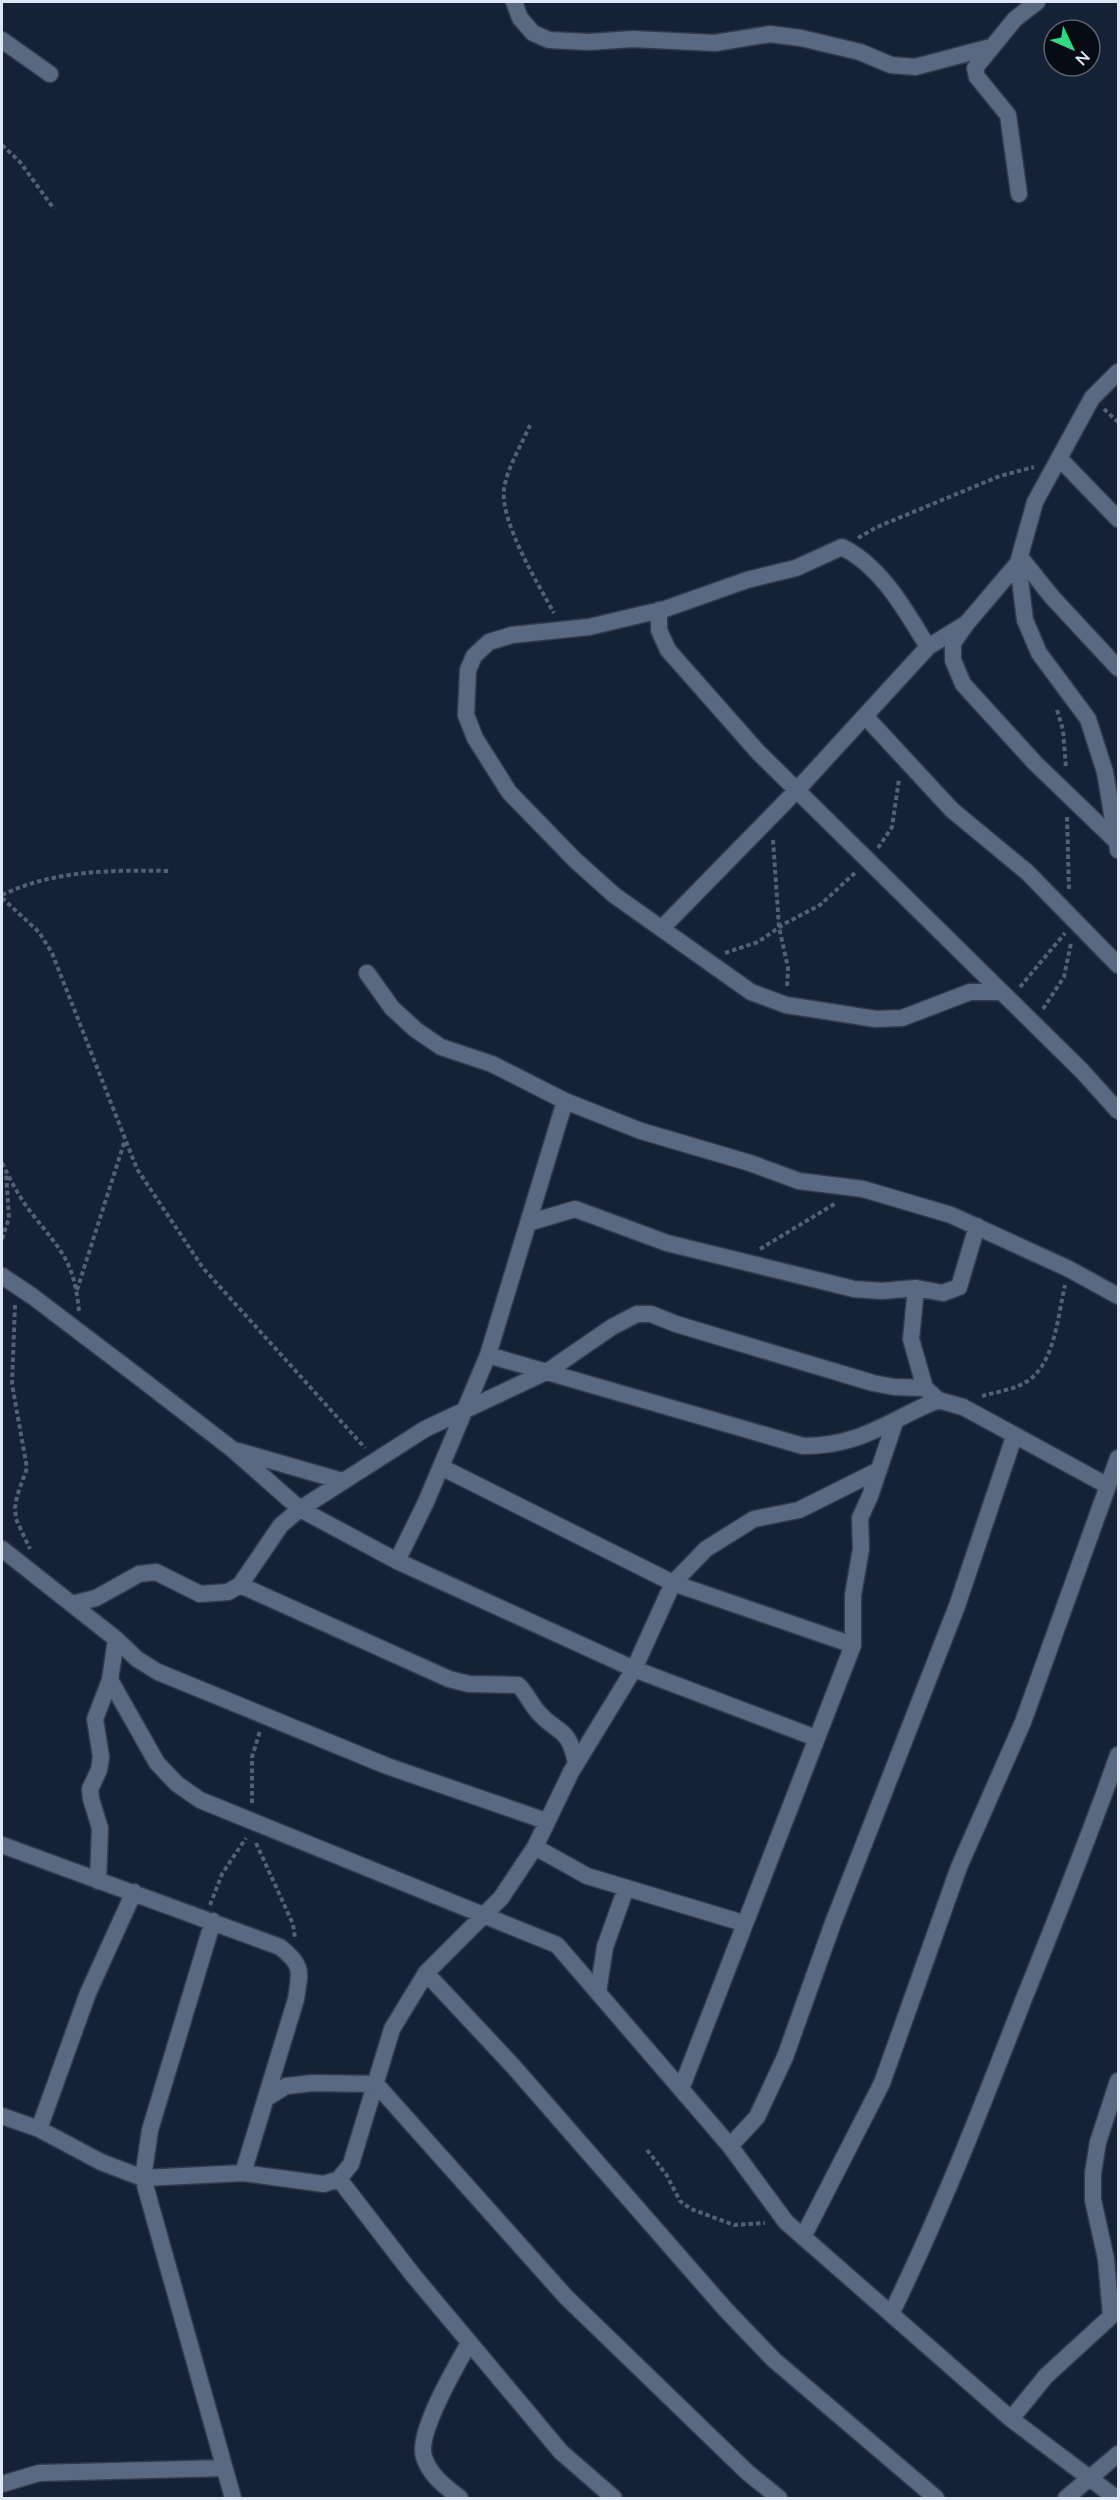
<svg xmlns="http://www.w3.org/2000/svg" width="1120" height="2500" font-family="Lato,sans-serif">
<rect width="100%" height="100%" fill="#142136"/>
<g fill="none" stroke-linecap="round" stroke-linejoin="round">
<defs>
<path id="minor" d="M514,2L520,18L533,33L549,40L589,42L633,39L715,43L770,34L801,38L860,52L891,65L915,67L991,47
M2,40L50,74
M1019,194L1008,115L977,77L975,68L1015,19L1037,2
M1118,372L1092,398L1035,502L1018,563L1025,620L1039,653L1088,719L1105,772L1118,850
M1060,459L1118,519
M1020,557L1052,597L1118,668
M1018,563L967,623L953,643V660L963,684L1035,763L1116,841
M659,610V630L668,650L758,752L1082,1071L1118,1111
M928,647C905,610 882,567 842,547L796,568L747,580L665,609L589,627L512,635L489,642L474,656L468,670L466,715L475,738L509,792L575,860L614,895L751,992L786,1005L876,1019L902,1018L970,992H1000
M865,716L952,810L1027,872L1118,965
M662,928L797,790L928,647L967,623
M367,973L392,1008L416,1030L441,1047L492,1064L565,1101L641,1131L750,1163L799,1181L863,1189L951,1215L1069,1269L1118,1296
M528,1223L575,1209L667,1243L854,1289L882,1291L916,1288L943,1293L959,1287L977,1226
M2,1276L32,1296L140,1378L232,1449L300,1509L397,1561L634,1669L816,1738
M916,1288L911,1339L925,1388
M488,1355L803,1446C862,1446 887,1421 938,1400L963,1407L1108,1486
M238,1451L342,1481
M441,1467L673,1583L853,1645
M2,1549L116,1639L137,1659L158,1672L387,1766L546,1821
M397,1561L426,1502L488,1355L565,1101
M240,1585L449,1679L469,1684L518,1685C526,1692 530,1703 538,1712C559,1736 568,1725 576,1763
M72,1604L96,1598L139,1574L156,1572L200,1594L228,1592L240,1585L281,1525L300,1509L425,1429L548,1371L612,1327L637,1314H651L676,1324L873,1383L894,1387L925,1388L938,1400
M110,1680L157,1763L177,1784L200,1800L557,1945L730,2146L786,2222L1011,2419L1116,2498
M2,1845L280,1947C304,1966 300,1971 296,1999L243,2173
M535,1847L587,1876L743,1923
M98,1881L100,1828L91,1799L90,1789L99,1770L101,1757L95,1719L110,1680L116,1639
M213,1921L150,2130L143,2178L233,2498
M426,1973L513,2066L726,2310L774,2360L936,2498
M598,1992L605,1947L626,1888
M681,2089L853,1645V1595L861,1549L860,1518L870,1496L895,1422
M267,2098L286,2086L313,2083L376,2084L566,2297L747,2472L779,2498
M2,2116L39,2129L101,2162L143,2178L243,2173L324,2184L339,2179L351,2164L392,2029L426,1973L501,1898L535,1847L571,1772L634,1669L673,1583L706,1549L754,1519L799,1510L879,1470
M39,2129L88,1993L134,1892
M730,2146L757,2117L785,2057L833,1923L957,1606L1014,1437
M339,2179L413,2275L561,2452L614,2498
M803,2237L882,2083L959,1867L1023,1722L1118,1458
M891,2314C941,2212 982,2106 1023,2001C1056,1919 1089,1838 1118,1755
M1111,2315L1106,2259L1093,2200V2173L1098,2142L1118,2081
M1011,2419L1046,2376L1118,2310
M2,2484L39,2473L224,2468
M460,2498C446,2487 430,2476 424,2457C416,2433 457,2365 469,2343
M1066,2498L1118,2454"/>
</defs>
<use href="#minor" stroke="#323b4d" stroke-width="19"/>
<path stroke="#546073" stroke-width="4" stroke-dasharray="4.5 3" stroke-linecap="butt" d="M2,145L20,162L54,209
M1104,409L1118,422
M530,425C522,444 507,468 504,489C500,522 538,584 554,613
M858,538L877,527L1000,476L1034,467
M1057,710L1063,730L1066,768
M1067,817L1069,890
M773,840L779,927L788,968L787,987
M878,848L892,827L899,779
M2,895C53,870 112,870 169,871
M2,898L39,932L52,953L137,1169L203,1268L365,1448
M725,953L758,942L784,924L820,905L857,871
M1020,987L1065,933
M1043,1009L1064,977L1071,943
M2,1163C11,1181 20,1199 33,1215C62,1252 74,1261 79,1311
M2,1239L9,1218L6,1172
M760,1249L836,1203
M77,1290L125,1140
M15,1305L12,1384L27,1468L17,1496L15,1508L16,1519L30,1549
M982,1396C996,1392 1013,1390 1026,1382C1055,1365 1058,1314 1065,1285
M252,1803V1757L260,1731
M256,1843L293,1924L295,1938
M210,1905L222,1874L246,1838
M647,2150L666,2174L680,2201L691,2209L734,2225L765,2223"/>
<use href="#minor" stroke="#596981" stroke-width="16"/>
</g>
<rect width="1120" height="2500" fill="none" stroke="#dde7f5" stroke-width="6"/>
<g transform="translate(1072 48) rotate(134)"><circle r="28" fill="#060b14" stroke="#5c636e" stroke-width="1.5"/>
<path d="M0-4.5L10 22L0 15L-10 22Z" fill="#33d882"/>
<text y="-9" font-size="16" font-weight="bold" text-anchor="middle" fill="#dde7f5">N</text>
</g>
</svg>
